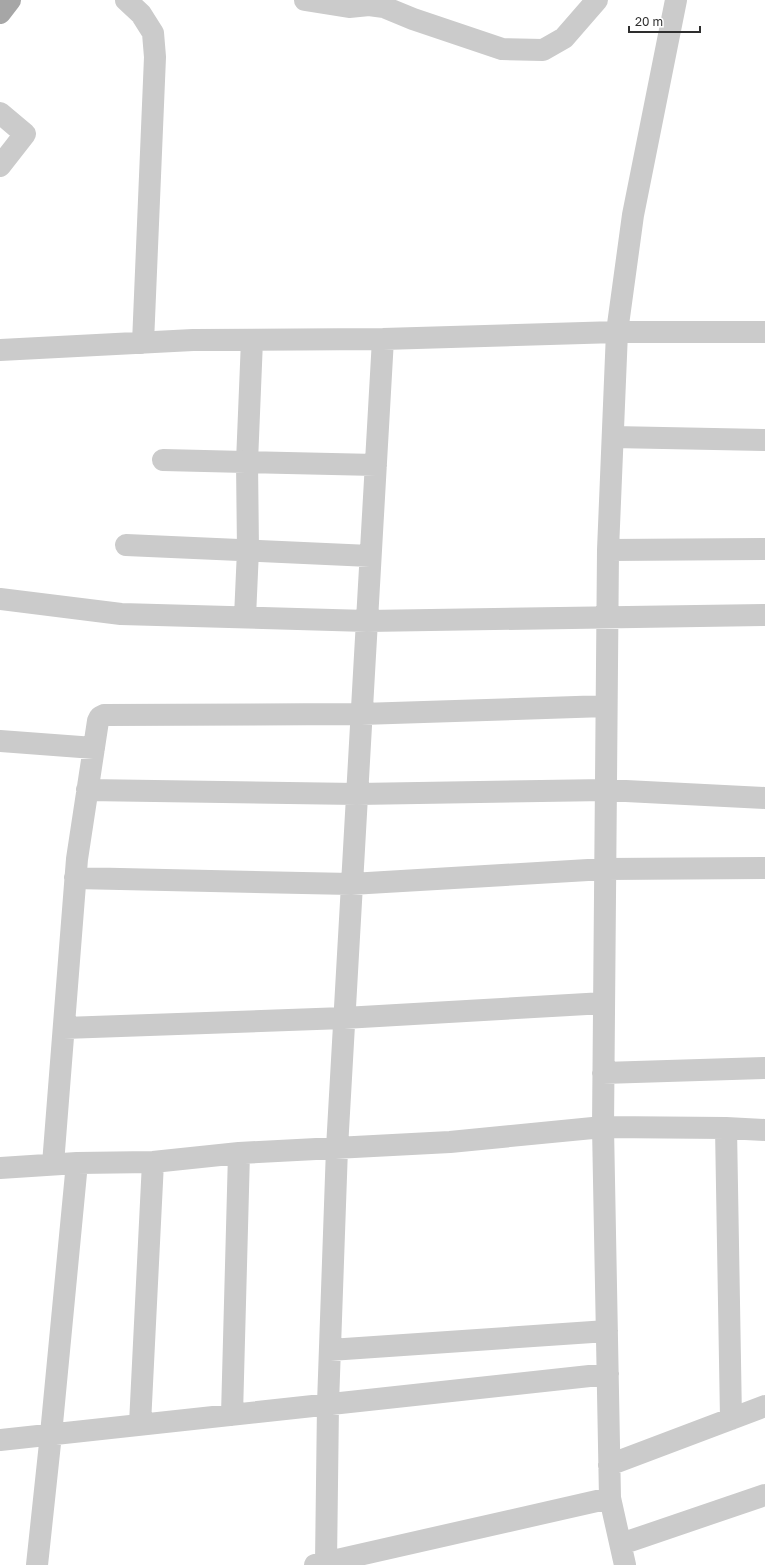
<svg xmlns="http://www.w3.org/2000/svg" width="765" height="1565" font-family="'Golos Text',sans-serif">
<rect width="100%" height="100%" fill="#fff"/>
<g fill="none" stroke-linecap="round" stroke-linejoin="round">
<path stroke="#cbcbcb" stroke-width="22" d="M126,0L141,14L153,33L155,57L143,343
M305,0L349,7L369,5L384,7L413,19L502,49L543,50L564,38L597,0
M0,113L25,134L0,166
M0,350L193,340L383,339L617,332H765
M613,437L765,440
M163,460L376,465
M126,545L370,556
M608,550L765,549
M0,599L121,614L367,621L765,615
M245,617L248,550L247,462L252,340
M0,741L94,748
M87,790L357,794L606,790L765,798
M75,878L351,884L605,869L765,868
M64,1028L344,1018L604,1003
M603,1073L765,1068
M726,1128L731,1419
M53,1164L77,859L98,721L100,717L104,715L361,714L606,706
M0,1168L77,1163L153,1162L239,1153L450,1142L603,1127L726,1128L765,1130
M330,1350L607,1331
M232,1415L239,1153
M140,1424L153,1162
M0,1440L608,1374
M609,1465L765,1406
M621,1544L765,1495
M326,1563L328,1404L337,1148L383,339
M37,1565L51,1434L77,1163
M315,1565L610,1498
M625,1565L610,1498L603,1127L608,550L617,332L633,215L676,0"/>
<path stroke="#a6a6a6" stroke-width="22" d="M0,13L10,0"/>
</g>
<path d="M629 26v6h71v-6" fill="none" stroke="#2e2e2e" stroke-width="2"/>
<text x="635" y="26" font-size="12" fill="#2e2e2e" stroke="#ffffff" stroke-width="3" paint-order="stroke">20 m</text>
</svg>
